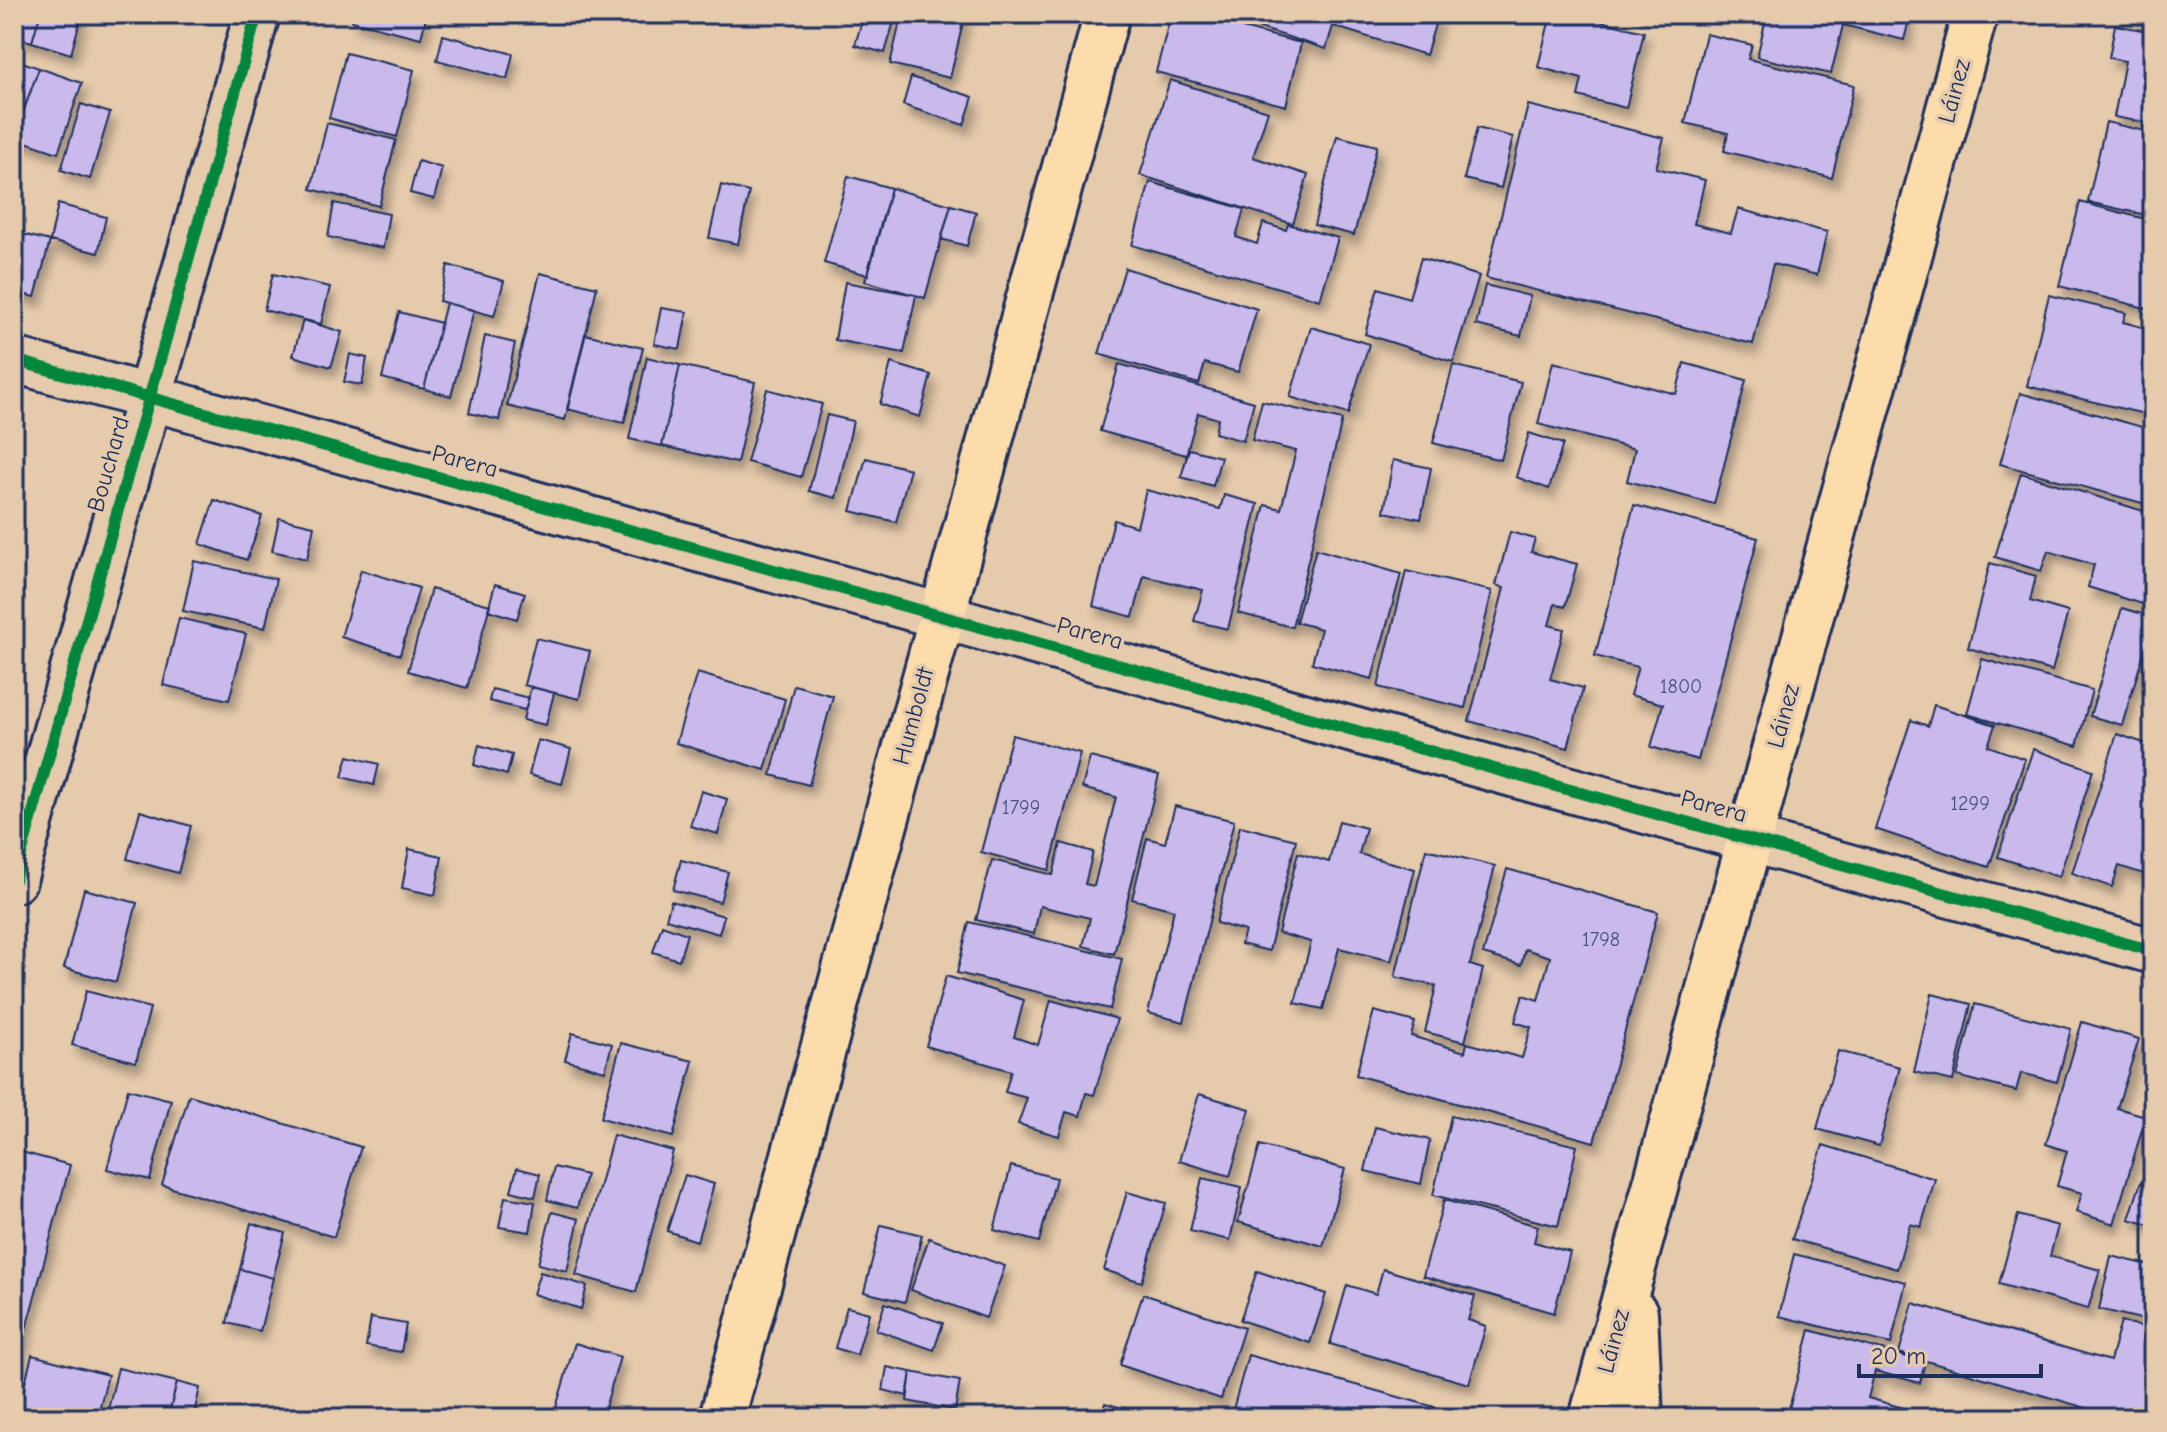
<svg xmlns="http://www.w3.org/2000/svg" width="2167" height="1432" font-family="'Comic Neue',sans-serif">
<defs>
<filter id="shadow"><feDropShadow dx="5" dy="9" stdDeviation="4" flood-color="#0004"/></filter>
</defs>
<rect width="100%" height="100%" fill="#e5caac"/>
<filter id="ink" filterUnits="userSpaceOnUse"><feTurbulence type="fractalNoise" baseFrequency=".0125" numOctaves="2"/><feDisplacementMap in="SourceGraphic" scale="16" xChannelSelector="R" yChannelSelector="G"/><feConvolveMatrix kernelMatrix="1 2 1 2 8 2 1 2 1" color-interpolation-filters="sRGB"/></filter>
<g filter="url(#ink)">
<path fill="#cabaeb" stroke="#1b2f5e" stroke-width="2" filter="url(#shadow)" d="M14,14H40L32,42L14,37Z
M40,14H82L71,54L32,42Z
M354,14H427L421,38L352,21Z
M864,14H896L885,53L855,45Z
M902,14H965L950,78L890,64Z
M1171,14H1188L1301,43L1286,106L1156,72Z
M1216,14H1438L1426,55L1333,26L1326,49Z
M1551,14H1572L1644,32L1626,108L1578,96L1582,79L1538,67Z
M1767,14H1903L1910,16L1904,40L1843,25L1831,74L1757,57Z
M2122,14H2153V24L2121,16Z
M2115,25L2153,32V124L2114,117L2125,61L2109,58Z
M1706,34L1752,45L1748,59L1854,85L1832,178L1724,151L1728,133L1685,123Z
M443,35L513,54L507,79L437,60Z
M346,53L414,70L397,137L329,118Z
M14,59L39,68L21,117L14,115Z
M39,68L82,83L58,153L14,138Z
M911,77L973,97L964,125L903,105Z
M1170,80L1268,111L1253,157L1308,175L1293,224L1140,175Z
M81,104L110,113L90,179L61,170Z
M1528,105L1664,138L1656,168L1705,180L1694,224L1731,233L1738,209L1827,232L1817,275L1773,264L1753,344L1486,278Z
M2106,122L2153,133V207L2148,205L2146,215L2088,202Z
M327,123L396,140L379,206L311,189Z
M1477,128L1513,137L1501,188L1464,179Z
M1337,136L1377,146L1354,235L1314,225Z
M418,161L442,168L434,199L410,193Z
M848,176L891,188L868,275L824,263Z
M1150,182L1244,209L1236,237L1257,244L1263,223L1286,230L1288,224L1338,238L1320,300L1132,245Z
M721,185L749,192L738,244L709,238Z
M891,188L951,205L925,298L865,281Z
M2080,202L2153,221V310L2059,286Z
M334,203L389,214L383,248L328,237Z
M58,204L106,217L98,253L50,241Z
M951,205L976,212L967,246L941,239Z
M14,232L50,241L35,297L14,292Z
M1421,258L1479,276L1453,362L1365,334L1378,288L1409,298Z
M448,265L504,281L494,316L439,301Z
M1125,268L1257,309L1238,372L1205,363L1199,384L1099,354Z
M540,273L597,287L565,420L507,406Z
M273,274L330,287L321,324L264,310Z
M845,282L916,295L904,353L835,340Z
M1485,285L1530,296L1521,336L1476,325Z
M2049,295L2126,313L2123,322L2153,330V363L2148,385L2153,386V416L2027,386Z
M446,303L474,310L451,396L424,389Z
M661,308L687,312L680,349L654,344Z
M399,312L441,323L424,389L382,378Z
M303,320L342,332L331,367L293,356Z
M1311,327L1369,344L1348,414L1290,397Z
M585,334L643,348L624,423L567,409Z
M485,336L515,343L499,420L469,413Z
M350,354L367,358L362,385L344,382Z
M647,357L680,365L662,446L629,439Z
M1553,362L1676,394L1684,363L1746,380L1714,504L1627,481L1635,449L1538,424Z
M891,363L931,375L920,417L880,404Z
M1119,364L1254,402L1243,441L1215,433L1218,419L1198,413L1186,455L1100,431Z
M680,365L755,382L737,463L662,446Z
M1453,365L1521,382L1501,460L1433,443Z
M767,389L822,404L801,477L747,462Z
M2020,393L2153,430V506L2000,464Z
M1262,401L1342,420L1292,627L1238,613L1265,505L1281,509L1296,451L1252,440Z
M827,415L853,421L836,498L809,491Z
M1529,433L1563,444L1549,489L1516,477Z
M1189,449L1221,457L1213,486L1181,477Z
M866,458L910,469L896,522L851,511Z
M1393,460L1431,468L1421,519L1384,512Z
M2021,473L2153,514L2152,607L2088,587L2094,565L2048,551L2041,571L1995,557Z
M1146,490L1220,509L1224,495L1258,504L1228,629L1194,621L1203,590L1144,576L1133,617L1093,606L1114,520L1137,527Z
M214,500L262,516L247,560L200,544Z
M1634,505L1758,538L1698,760L1651,747L1663,704L1630,695L1638,667L1595,656Z
M279,518L314,526L307,559L272,551Z
M1510,532L1535,539L1531,552L1577,564L1565,607L1555,604L1549,625L1564,629L1550,679L1583,688L1568,748L1469,721L1504,588L1496,585Z
M1316,549L1401,574L1372,679L1312,663L1321,629L1296,622Z
M194,561L276,579L265,628L183,611Z
M1990,563L2036,576L2030,601L2068,612L2052,671L1968,648Z
M361,570L419,588L400,655L341,637Z
M1406,571L1492,591L1465,708L1378,687Z
M495,584L525,593L517,619L488,610Z
M431,589L490,605L467,688L408,671Z
M2122,608L2153,617V622L2122,725L2090,716Z
M179,618L246,634L229,700L163,685Z
M536,638L590,651L579,699L524,685Z
M1982,659L2092,690L2077,746L1967,714Z
M697,673L785,699L765,770L676,743Z
M794,685L833,696L809,785L771,775Z
M531,687L554,693L546,725L523,720Z
M492,689L529,698L525,710L489,701Z
M1934,705L1995,725L1988,746L2025,759L1989,867L1875,829L1911,720L1928,726Z
M2117,734L2153,746V877L2119,866L2112,887L2072,873Z
M1012,735L1080,753L1049,870L981,852Z
M538,740L571,749L562,784L529,775Z
M479,745L512,755L507,775L474,765Z
M2033,749L2093,770L2059,877L1998,857Z
M348,756L379,764L374,785L342,777Z
M1090,757L1159,775L1114,954L1083,946L1090,918L1040,906L1034,934L976,920L992,860L1053,875L1061,843L1093,852L1085,884L1094,886L1116,797L1082,788Z
M701,791L727,799L718,834L690,826Z
M1175,806L1234,821L1184,1022L1148,1013L1174,910L1132,899L1147,838L1165,843Z
M140,811L191,826L178,873L127,859Z
M1339,821L1366,828L1359,854L1415,869L1391,961L1339,948L1323,1009L1295,1003L1311,942L1278,933L1298,853L1329,862Z
M1240,826L1296,840L1269,951L1241,944L1245,931L1216,923Z
M409,849L442,856L435,895L402,888Z
M1426,849L1495,866L1470,965L1483,969L1465,1042L1425,1032L1436,986L1395,977Z
M681,860L728,872L720,902L673,890Z
M1507,869L1658,912L1594,1142L1356,1075L1374,1011L1415,1022L1411,1036L1465,1052L1467,1043L1522,1058L1531,1027L1515,1022L1523,995L1538,1000L1550,957L1525,949L1521,965L1483,954Z
M84,889L137,903L116,982L64,968Z
M671,901L724,916L719,934L666,919Z
M969,922L1122,959L1110,1009L957,973Z
M662,925L687,934L679,960L653,952Z
M946,976L1024,1000L1014,1037L1038,1045L1051,1000L1117,1019L1094,1095L1086,1093L1080,1116L1066,1112L1059,1136L1018,1124L1027,1098L1005,1092L1011,1071L926,1046Z
M86,991L150,1008L136,1062L72,1045Z
M1932,994L1971,1004L1953,1081L1914,1072Z
M1975,1004L2071,1029L2057,1082L2021,1073L2016,1091L1957,1076Z
M2082,1022L2139,1039L2117,1108L2146,1116L2114,1224L2076,1212L2082,1193L2057,1186L2067,1151L2046,1144Z
M572,1033L612,1044L605,1071L565,1060Z
M621,1043L693,1061L673,1137L601,1118Z
M1838,1051L1900,1067L1879,1146L1817,1129Z
M128,1089L171,1100L150,1180L107,1169Z
M1199,1094L1250,1109L1230,1176L1179,1161Z
M189,1095L361,1147L334,1237L162,1185Z
M1451,1116L1577,1146L1558,1226L1433,1195Z
M1375,1127L1430,1140L1421,1184L1365,1171Z
M613,1135L673,1151L636,1292L576,1275Z
M1260,1145L1345,1169L1323,1246L1238,1222Z
M1823,1145L1935,1179L1921,1227L1910,1224L1897,1269L1792,1239Z
M14,1150L70,1165L14,1374Z
M1011,1166L1056,1178L1039,1242L994,1230Z
M554,1167L586,1175L577,1208L547,1200Z
M517,1168L540,1174L535,1197L511,1191Z
M685,1175L714,1184L697,1241L667,1231Z
M1202,1178L1242,1187L1230,1240L1190,1231Z
M2141,1182L2153,1186V1226L2129,1219Z
M1127,1192L1166,1203L1142,1282L1104,1270Z
M505,1197L535,1202L530,1232L499,1227Z
M1444,1200L1538,1226L1534,1242L1570,1252L1554,1313L1423,1276Z
M552,1212L579,1219L567,1271L538,1264Z
M2018,1215L2058,1226L2050,1256L2100,1270L2088,1309L1999,1284Z
M251,1223L285,1233L273,1278L240,1269Z
M881,1225L922,1235L905,1302L864,1292Z
M929,1238L1005,1266L986,1318L911,1290Z
M1794,1254L1906,1282L1891,1344L1779,1316Z
M2111,1256L2153,1266V1322L2099,1309Z
M240,1269L273,1278L260,1331L227,1323Z
M1383,1269L1475,1296L1468,1320L1486,1326L1469,1384L1330,1344L1347,1285L1376,1294Z
M1257,1271L1326,1294L1310,1343L1240,1320Z
M540,1272L587,1286L581,1309L533,1294Z
M1143,1294L1244,1328L1221,1399L1120,1365Z
M885,1303L943,1323L934,1350L876,1330Z
M1913,1303L2110,1361L2121,1321L2153,1330V1418H2120L1899,1353Z
M847,1307L869,1313L857,1355L835,1348Z
M371,1318L406,1324L401,1352L366,1346Z
M1810,1330L1925,1362L1920,1383L1875,1371L1868,1398L1939,1418L1787,1416Z
M575,1343L620,1357L602,1418H553Z
M32,1355L108,1375L97,1418H16Z
M1248,1355L1474,1418H1248L1232,1413Z
M887,1367L911,1372L907,1396L883,1390Z
M118,1368L177,1382L168,1418H106Z
M911,1372L960,1381L955,1410L907,1401Z
M177,1382L200,1388L193,1418H168Z
M1105,1403L1139,1413L1138,1418H1101Z"/>
<g fill="none" stroke-linecap="round" stroke-linejoin="round">
<defs>
<path id="minor" d="M14,360L2153,951
M14,880L257,14"/>
<path id="major" d="M1635,1313L1640,1418
M722,1418L1107,14
M1592,1418L1975,14"/>
</defs>
<use href="#minor" stroke="#1b2f5e" stroke-width="50"/>
<use href="#major" stroke="#1b2f5e" stroke-width="50"/>
<use href="#minor" stroke="#e5caac" stroke-width="44"/>
<use href="#major" stroke="#fddcac" stroke-width="44"/>
<defs>
<path id="cycleway" d="M14,360L2153,951
M14,880L257,14"/>
</defs>
<use href="#cycleway" stroke="#e5caac" stroke-width="17"/>
<use href="#cycleway" stroke="#00873e" stroke-width="12"/>
</g>
</g>
<g text-anchor="middle" dominant-baseline="central" stroke-width="7" stroke-linejoin="round" paint-order="stroke">
<g font-size="20" fill="#475281">
<text x="1681" y="686">1800</text>
<text x="1970" y="803">1299</text>
<text x="1021" y="807">1799</text>
<text x="1601" y="939">1798</text>
</g>
<g font-size="24" fill="#1b2f5e" stroke="#e5caac">
<text transform="translate(1954 91) rotate(-75)">Láinez</text>
<text transform="translate(465 461) rotate(15)">Parera</text>
<text transform="translate(108 464) rotate(-74)">Bouchard</text>
<text transform="translate(1090 633) rotate(15)">Parera</text>
<text transform="translate(913 716) rotate(-75)">Humboldt</text>
<text transform="translate(1783 716) rotate(-75)">Láinez</text>
<text transform="translate(1714 806) rotate(15)">Parera</text>
<text transform="translate(1613 1341) rotate(-75)">Láinez</text>
</g>
</g>
<rect width="2167" height="1432" fill="none" stroke="#e5caac" stroke-width="48"/>
<rect x="24" y="24" width="2119" height="1384" fill="none" stroke="#1b2f5e" stroke-width="3" filter="url(#ink)"/>
<path d="M1859 1364v12h182v-12" fill="none" stroke="#1b2f5e" stroke-width="4"/>
<text x="1871" y="1364" font-size="24" fill="#1b2f5e" stroke="#e5caac" stroke-width="6" paint-order="stroke">20 m</text>
</svg>
